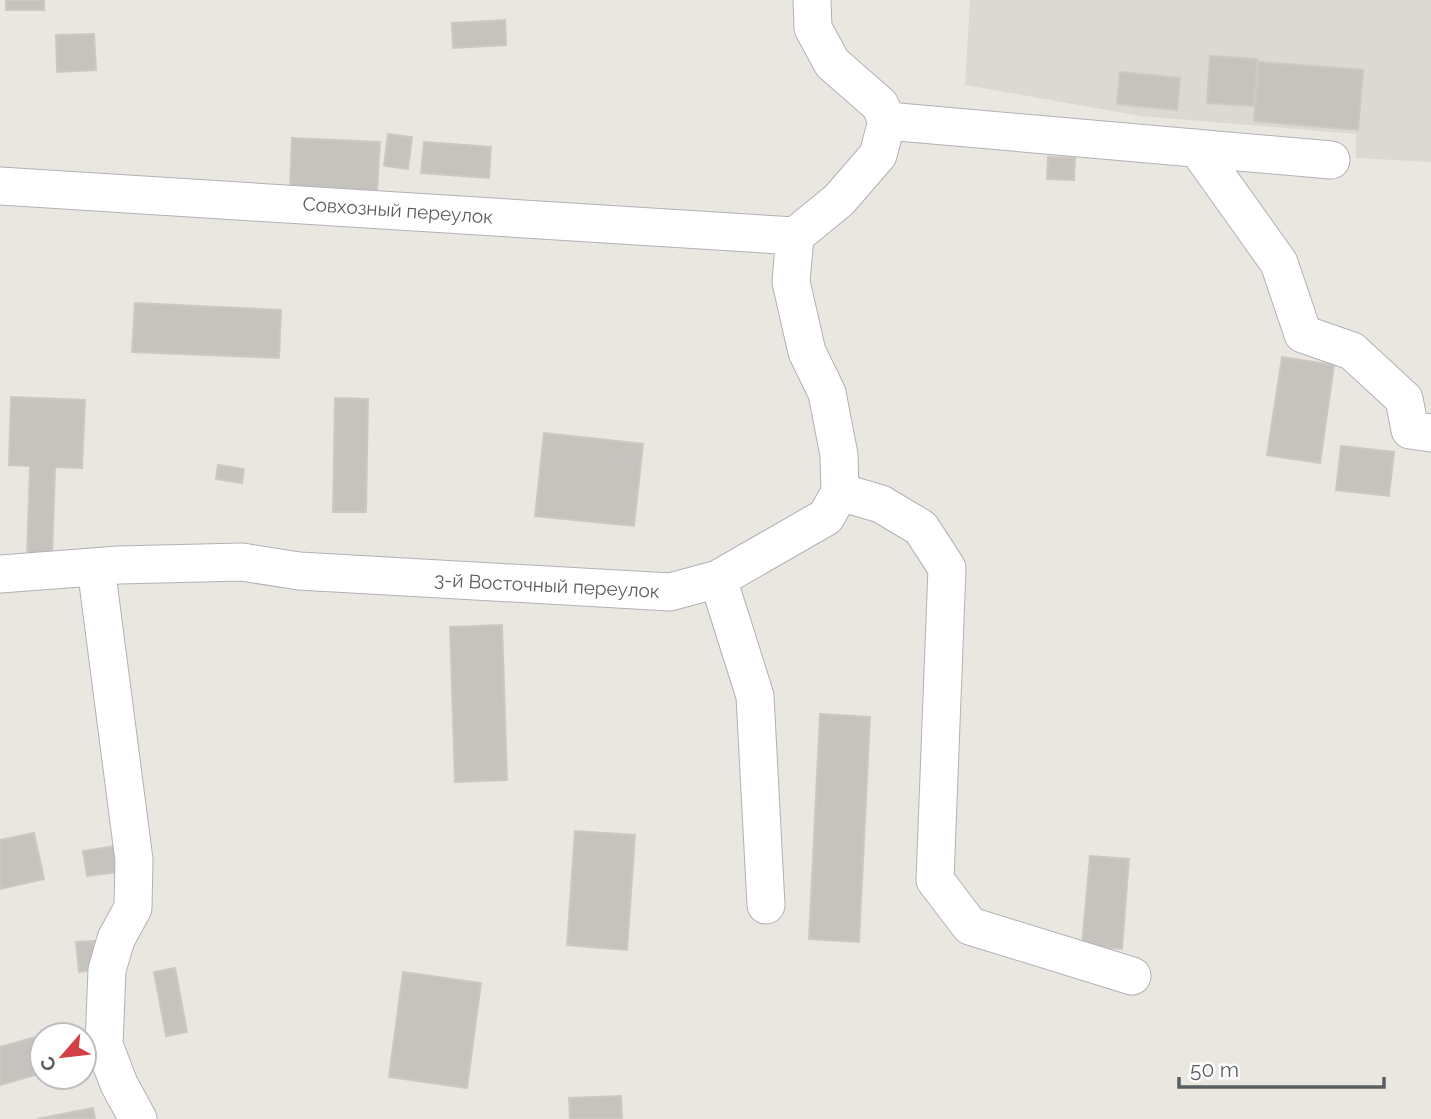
<svg xmlns="http://www.w3.org/2000/svg" width="1431" height="1119" font-family="Raleway,sans-serif">
<rect width="100%" height="100%" fill="#eae7e1"/>
<path fill="#dcd9d5" d="M970,0H1431V162L1356,158V134L1141,116L965,85Z"/>
<path fill="#c6c2be" stroke="#cec8c0" stroke-width="2" d="M6,0H44V10H6Z
M505,20L506,45L453,48L452,23Z
M94,34L96,70L57,72L56,35Z
M1210,56L1257,59L1254,106L1207,103Z
M1259,62L1363,70L1358,130L1254,121Z
M1120,72L1180,78L1177,110L1117,104Z
M388,134L412,137L408,169L384,166Z
M292,138L380,142L377,191L290,187Z
M424,142L491,147L489,178L421,173Z
M1048,157L1075,158L1074,180L1047,179Z
M135,303L281,310L279,358L132,352Z
M1282,357L1334,365L1320,463L1267,455Z
M11,397L85,400L82,468L55,467L52,559L27,558L30,466L9,465Z
M335,398L368,399L366,512H333Z
M544,433L643,444L634,526L535,516Z
M1341,446L1394,452L1389,496L1336,490Z
M218,465L244,469L242,483L216,479Z
M502,625L507,780L455,782L450,627Z
M820,714L870,717L859,942L809,939Z
M575,831L635,835L627,950L567,945Z
M34,833L44,879L0,889V840Z
M116,846L120,872L87,876L83,851Z
M1090,856L1129,859L1122,949L1082,945Z
M94,941L96,970L79,972L76,942Z
M175,968L187,1032L166,1036L154,972Z
M403,972L481,983L467,1088L389,1077Z
M42,1035V1073L0,1085V1047Z
M621,1096L622,1119H570L569,1098Z
M93,1108L95,1119H37Z"/>
<g fill="none" stroke-linecap="round" stroke-linejoin="round">
<defs>
<path id="minor" d="M887,121L1331,160
M1197,148L1279,263L1303,334L1352,351L1404,399L1410,430L1431,433
M0,186L795,236
M795,236L839,200L878,155L887,121L880,105L832,63L813,28L812,0
M840,492L881,504L921,528L947,568L935,880L970,926L1132,976
M96,567L134,860L133,908L116,939L107,970L104,1045L119,1084L138,1119
M0,574L119,565L242,562L299,571L670,592L718,579L826,517L840,492L839,455L827,393L807,352L791,282L795,236
M718,579L755,696L766,905"/>
</defs>
<use href="#minor" stroke="#afb2b5" stroke-width="39"/>
<use href="#minor" stroke="#fff" stroke-width="37"/>
</g>
<g text-anchor="middle" dominant-baseline="central" stroke-width="5" stroke-linejoin="round" paint-order="stroke">
<g font-size="19" fill="#5a5d60" stroke="#fff">
<text transform="translate(398 210) rotate(4)">Совхозный переулок</text>
<text transform="translate(547 585) rotate(3)">3-й Восточный переулок</text>
</g>
</g>
<g transform="translate(63 1056) rotate(242)"><circle r="33" fill="#ffffff" stroke="#bdbebf" stroke-width="2"/>
<path d="M0-5L12 26L0 18L-12 26Z" fill="#d14044"/>
<text y="-10" font-size="19" font-weight="bold" text-anchor="middle" fill="#5a5d60">С</text>
</g>
<path d="M1179 1077v10h205v-10" fill="none" stroke="#5a5d60" stroke-width="3.5"/>
<text x="1190" y="1077" font-size="21" fill="#5a5d60" stroke="#ffffff" stroke-width="5" paint-order="stroke">50 m</text>
</svg>
